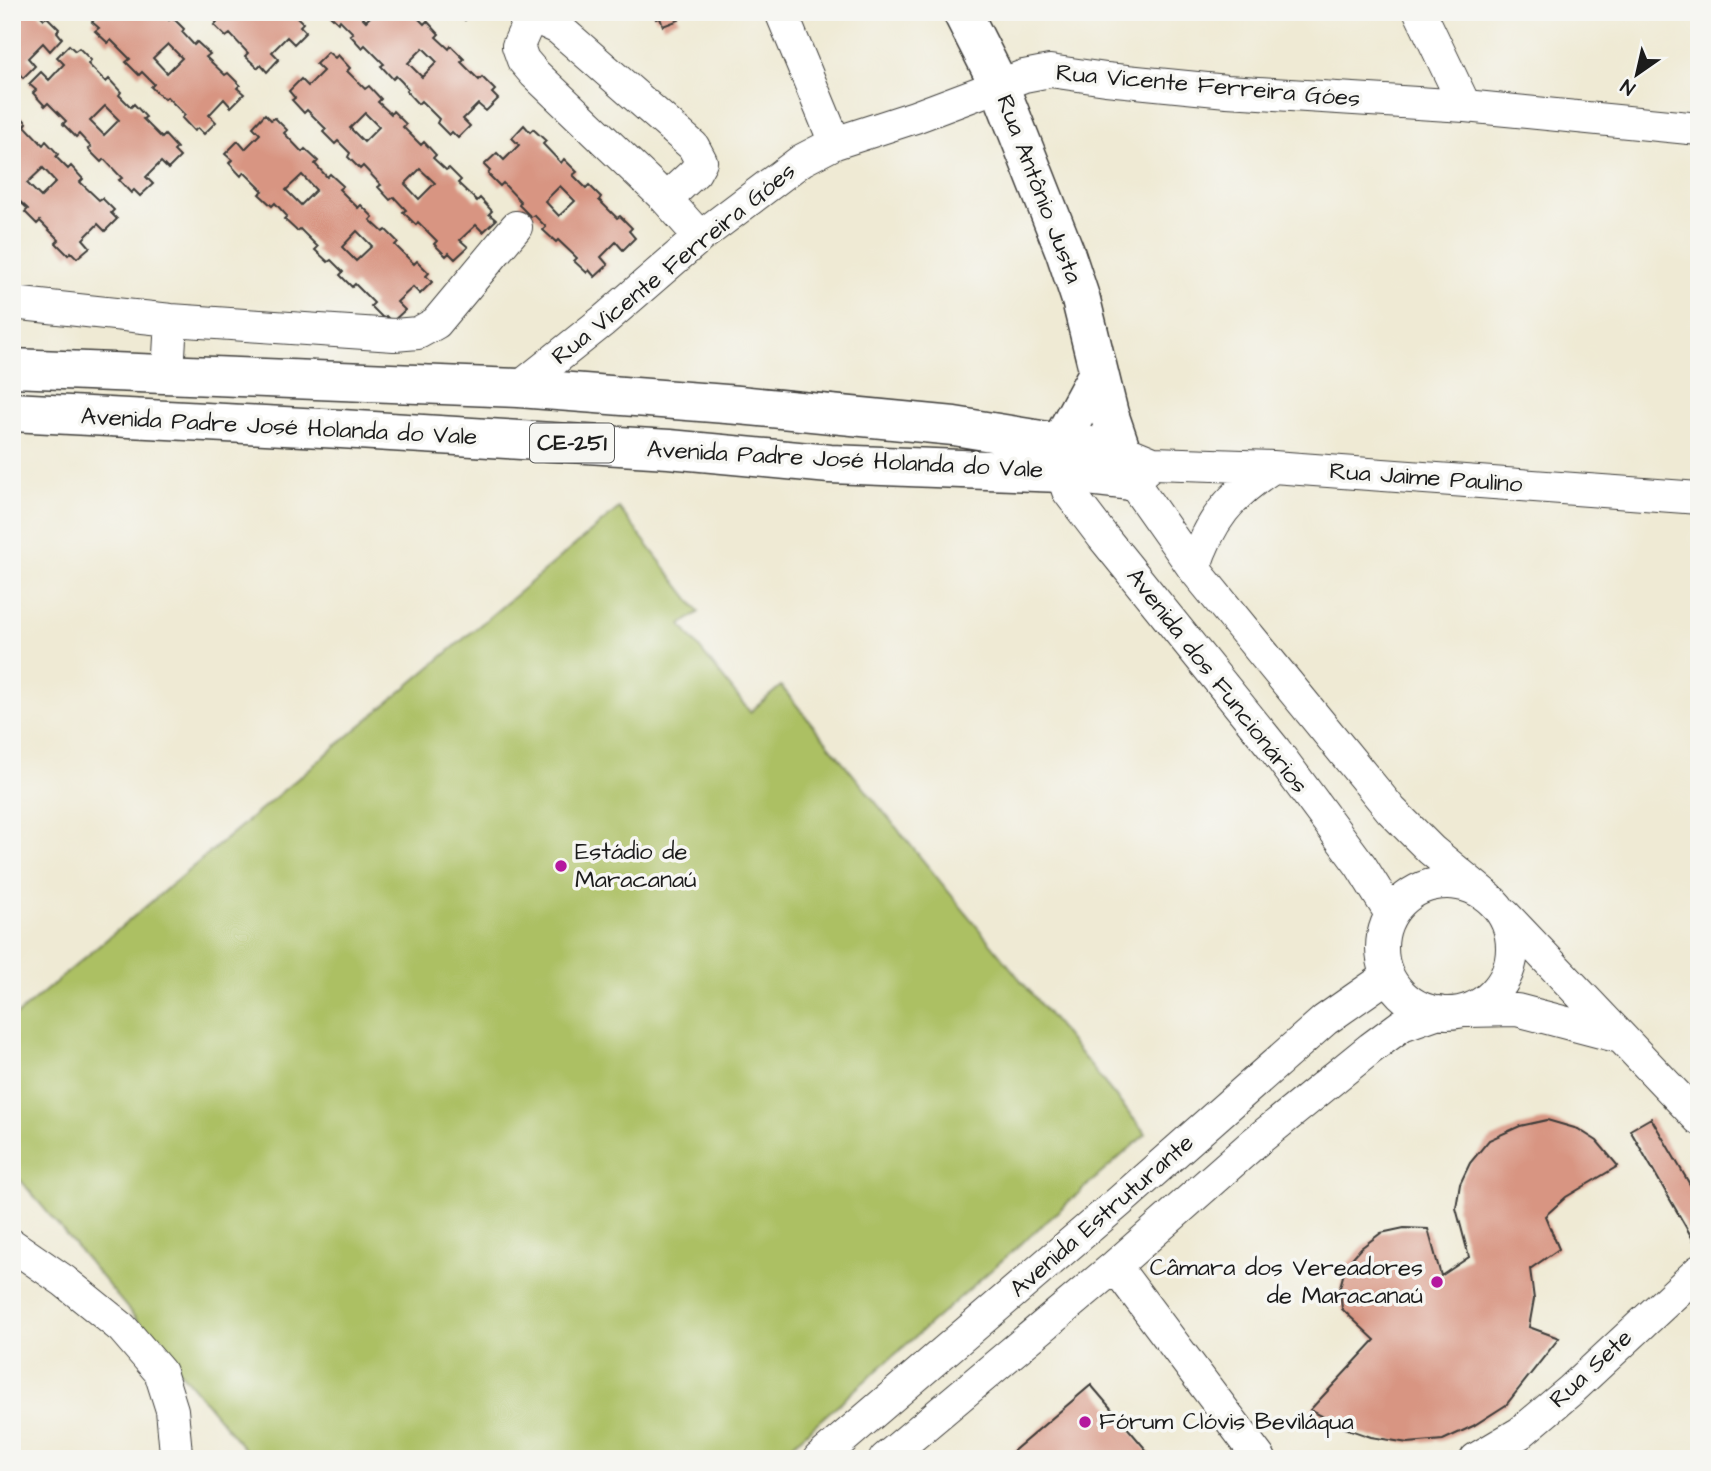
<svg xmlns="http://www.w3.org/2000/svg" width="1711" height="1471" font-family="'Architects Daughter',sans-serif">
<rect width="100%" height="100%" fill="#f6f6f2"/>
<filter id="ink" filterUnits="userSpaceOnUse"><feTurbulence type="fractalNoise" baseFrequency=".0143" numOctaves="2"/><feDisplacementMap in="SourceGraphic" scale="14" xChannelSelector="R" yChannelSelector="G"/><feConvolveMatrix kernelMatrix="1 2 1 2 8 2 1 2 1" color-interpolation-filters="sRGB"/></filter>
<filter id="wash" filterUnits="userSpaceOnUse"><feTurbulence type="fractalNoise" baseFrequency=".00686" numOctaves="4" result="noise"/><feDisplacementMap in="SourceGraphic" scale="28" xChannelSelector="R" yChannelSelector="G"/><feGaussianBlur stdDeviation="1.57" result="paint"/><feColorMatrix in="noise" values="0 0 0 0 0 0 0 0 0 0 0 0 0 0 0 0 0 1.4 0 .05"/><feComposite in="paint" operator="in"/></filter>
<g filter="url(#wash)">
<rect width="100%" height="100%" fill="#efead4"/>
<path fill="#acc063" stroke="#646e40" stroke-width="2" d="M619,508L699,612L681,625L750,712L781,686L1146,1134L776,1459H253L12,1170V1019Z"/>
<g id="blocks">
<path fill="#d89582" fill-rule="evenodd" d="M12,12H37L44,19L47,17L59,29L57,32L62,38L50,51L43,43L28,58L35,66L23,78L17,71L12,75Z
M102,12H107L112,17L117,12H162L169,20L172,17L184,29L182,32L194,45L197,42L210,54L206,57L225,75L228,73L240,85L237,88L244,94L231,107L224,99L209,115L216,122L204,134L198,128L194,131L182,118L185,115L167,97L164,99L151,87L154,84L142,72L139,75L126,62L130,59L111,40L108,43L95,31L99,28L92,22ZM168,44L182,58L167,73L153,58Z
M208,12H292L303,23L300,26L306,32L294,44L287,37L272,52L279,59L267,72L261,65L258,68L245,56L248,53L230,34L226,37L214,25L217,22Z
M327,12H357L366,21L375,12H412L424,24L427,21L439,34L436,37L449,49L451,46L464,59L461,62L479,80L482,77L495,90L492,93L498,99L486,111L478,104L463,119L470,126L458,138L452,132L449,135L437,123L439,119L421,101L418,104L406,91L408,89L402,82L396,76L393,79L381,66L384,64L365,45L362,48L350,35L353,33L340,20L338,23ZM423,48L437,62L422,77L408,63Z
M452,12H473L465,20L459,14L456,17Z
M653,12H676L679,20L663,26L660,18L656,19Z
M69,45L75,51L79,48L91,60L88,64L106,82L109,79L121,92L119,95L131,107L134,104L146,117L143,119L162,138L165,135L177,148L174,151L180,157L168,169L161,162L146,177L153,184L140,196L134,190L131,193L119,180L122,178L104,159L101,162L88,149L91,147L79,134L76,137L63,124L66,121L48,103L45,106L33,93L36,90L29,84L41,72L49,80L64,64L57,57ZM105,106L119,120L104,135L90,121Z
M328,52L335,58L338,55L350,68L347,71L365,89L369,86L381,99L378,102L391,114L393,111L406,124L403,127L421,145L424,142L436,155L433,158L446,170L449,168L461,180L458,183L477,201L480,198L492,211L489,214L496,220L483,232L476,225L460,240L468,247L455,259L449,253L446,256L434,244L437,241L418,222L416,225L403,212L406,210L394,197L390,200L378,187L381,185L363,166L360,169L348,157L350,153L338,141L335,144L323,132L326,129L307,110L304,113L292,100L295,98L289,91L301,79L308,86L323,71L316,64ZM365,113L379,127L364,142L350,128ZM420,169L435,183L419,199L405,184Z
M15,111L27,123L25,126L43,145L46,141L58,154L56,157L68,169L71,166L83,179L80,182L99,200L102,198L114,210L111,213L117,219L105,231L98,224L83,239L90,247L77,258L71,252L68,255L56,243L59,240L40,221L37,224L25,212L28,209L15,197L12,200V113ZM43,168L56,182L41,197L27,183Z
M265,114L271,120L275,118L287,130L284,133L302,152L305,149L318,161L315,164L327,177L330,174L343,186L339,189L358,208L361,205L373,217L370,220L383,232L386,230L398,242L395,245L414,264L417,261L429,273L426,276L432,282L420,294L413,287L397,302L405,310L392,322L386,316L383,318L371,306L374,303L355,284L352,287L340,275L343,272L331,260L328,262L315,250L318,247L300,229L297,231L284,219L287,216L275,203L272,206L259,194L263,191L244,172L241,176L229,163L232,160L225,154L238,141L245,149L260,134L253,127ZM302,175L316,190L301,205L286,190ZM357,231L372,246L356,261L342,247Z
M524,125L530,132L533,129L546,141L543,144L561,163L564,159L577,172L573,175L586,188L589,185L601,197L599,200L617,218L620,216L632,228L629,231L635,238L623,250L616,242L601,257L608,265L595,277L589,270L587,273L574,261L577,258L558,240L556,242L543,230L546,227L534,215L531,217L519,205L521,202L503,183L500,186L488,174L490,171L484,165L497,153L504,160L519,145L512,138ZM560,186L575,201L559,216L545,201Z
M1651,1118L1699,1200V1238L1694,1241L1630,1130Z
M1547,1120L1578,1129L1597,1141L1618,1166L1566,1197L1545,1216L1559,1249L1530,1269L1534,1299L1529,1327L1559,1338L1506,1405L1473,1426L1443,1440L1408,1443L1371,1437L1345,1428L1310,1410L1375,1340L1342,1309L1340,1287L1346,1265L1361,1248L1381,1233L1404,1228L1428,1229L1441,1276L1469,1257L1456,1208L1460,1184L1470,1163L1489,1140L1520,1126Z
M1091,1385L1154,1459H1004Z"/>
</g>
</g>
<g filter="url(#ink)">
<use href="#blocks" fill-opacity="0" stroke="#3c3b38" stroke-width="2"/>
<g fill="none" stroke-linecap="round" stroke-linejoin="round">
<defs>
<path id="minor" d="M781,12L835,143
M1420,12L1465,106
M666,199L695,172L701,161L693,146L558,28L543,21H529L518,46L523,60L535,74L666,199L700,237
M12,303L171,320L394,335L418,333L436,323L516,227
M168,373L171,320
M519,388L603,321L700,237L802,160L835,143L915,117L1024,76L1050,71L1106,79L1227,91L1465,106L1699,129
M1119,449L1153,463L1273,467L1699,498
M1149,466L1132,481L1194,569L1391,810L1431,850L1483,893
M1062,473L1068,491L1103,537L1275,750L1361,866L1391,914
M1194,569C1209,521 1231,494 1273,467
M1382 948a65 65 0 1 1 130 0a65 65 0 1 1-130 0Z
M1505,915L1699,1119
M1467,1011L1517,1010L1620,1037
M12,1245L64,1281L122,1328L160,1372L172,1410L176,1453
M1115,1266L1260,1459
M819,1459L1119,1202L1325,1020L1388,976
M885,1459L1115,1266L1254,1143L1371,1048L1402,1025L1439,1012
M1476,1459L1520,1433L1571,1390L1699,1271"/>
<path id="major" d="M12,368L519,388L739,405L954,426L1060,443L1119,449
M12,412L341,429L669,449L830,464L1062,473L1132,481L1109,414L1081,300L1065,252L999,85L962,12
M1062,466L1060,443L1098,373"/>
</defs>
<use href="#minor" stroke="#3c3b38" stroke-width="34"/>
<use href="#major" stroke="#3c3b38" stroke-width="41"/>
<use href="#minor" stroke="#fff" stroke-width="32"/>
<use href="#major" stroke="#fff" stroke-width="38"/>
</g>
</g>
<g fill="#b5179e" stroke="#f6f6f2" stroke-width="2.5">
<circle cx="561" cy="866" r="7"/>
<circle cx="1437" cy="1282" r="7"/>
<circle cx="1085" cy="1422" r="7"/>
</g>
<g text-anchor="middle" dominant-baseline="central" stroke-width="7" stroke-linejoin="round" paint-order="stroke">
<rect fill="#f6f6f2" stroke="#5d5d5c" stroke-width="2" x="530" y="423.5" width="84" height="39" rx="5"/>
<g font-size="23" font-weight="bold" fill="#1c1c1c">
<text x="572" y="443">CE-251</text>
</g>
<g font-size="24" fill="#1c1c1c" stroke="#f6f6f2">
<text transform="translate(1208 86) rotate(5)">Rua Vicente Ferreira Góes</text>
<text transform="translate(1039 189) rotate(69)">Rua Antônio Justa</text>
<text transform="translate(674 264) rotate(-39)">Rua Vicente Ferreira Góes</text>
<text transform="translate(279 427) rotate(3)">Avenida Padre José Holanda do Vale</text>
<text transform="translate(845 460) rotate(3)">Avenida Padre José Holanda do Vale</text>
<text transform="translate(1426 478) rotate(4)">Rua Jaime Paulino</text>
<text transform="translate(1217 681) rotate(52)">Avenida dos Funcionários</text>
<text transform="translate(1102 1216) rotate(-41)">Avenida Estruturante</text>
<text transform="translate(1591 1369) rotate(-43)">Rua Sete</text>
</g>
<g font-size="24" fill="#1c1c1c" stroke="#f6f6f2" text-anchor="start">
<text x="575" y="852">Estádio de<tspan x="575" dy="28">Maracanaú</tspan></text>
<text x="1423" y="1268" text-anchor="end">Câmara dos Vereadores<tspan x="1423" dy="28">de Maracanaú</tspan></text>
<text x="1099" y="1422">Fórum Clóvis Beviláqua</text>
</g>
</g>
<rect width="1711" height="1471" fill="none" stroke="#f6f6f2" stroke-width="42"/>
<g transform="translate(1637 74) rotate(214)" stroke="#f6f6f2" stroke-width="5" paint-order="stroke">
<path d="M0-5L12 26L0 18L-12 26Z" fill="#1c1c1c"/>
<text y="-10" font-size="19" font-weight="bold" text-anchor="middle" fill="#1c1c1c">N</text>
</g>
</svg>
